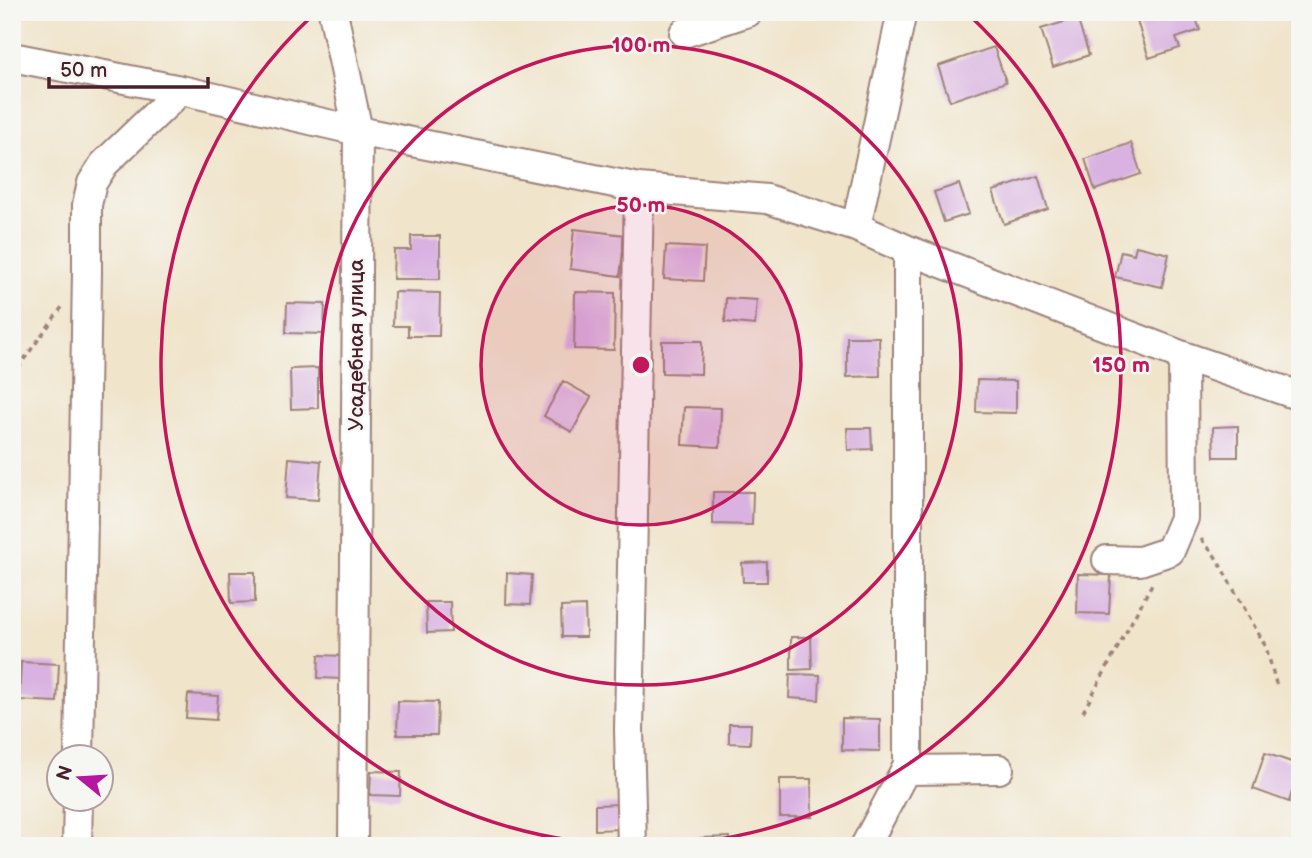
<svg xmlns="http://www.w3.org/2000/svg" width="1312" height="858" font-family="'Balsamiq Sans',sans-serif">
<rect width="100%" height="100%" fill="#f6f6f2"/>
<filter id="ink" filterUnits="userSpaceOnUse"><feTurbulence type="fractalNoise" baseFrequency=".0143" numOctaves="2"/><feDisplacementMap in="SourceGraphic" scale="14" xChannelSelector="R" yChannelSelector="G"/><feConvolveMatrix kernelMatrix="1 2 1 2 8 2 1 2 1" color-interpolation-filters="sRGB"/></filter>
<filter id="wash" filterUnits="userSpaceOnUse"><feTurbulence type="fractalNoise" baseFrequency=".00686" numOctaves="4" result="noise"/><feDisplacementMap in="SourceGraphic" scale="28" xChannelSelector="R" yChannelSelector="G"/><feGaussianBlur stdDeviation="1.57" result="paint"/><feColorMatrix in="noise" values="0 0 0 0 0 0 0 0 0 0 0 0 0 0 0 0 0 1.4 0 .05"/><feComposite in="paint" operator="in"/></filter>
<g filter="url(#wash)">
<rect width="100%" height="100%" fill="#f0e4ca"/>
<g id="blocks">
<path fill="#d9b2e1" d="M1134,12H1194L1200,30L1176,38L1180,48L1149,58Z
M1077,18L1089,55L1053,67L1041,29Z
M994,47L1006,82L950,101L938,66Z
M1131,143L1141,174L1095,190L1085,159Z
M1038,176L1048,209L1004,224L993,191Z
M959,184L969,214L944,222L934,192Z
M574,229L625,235L620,276L570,269Z
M411,236H440V279H393L394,250H411Z
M666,246L705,248L703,281L664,279Z
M1136,246L1169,254L1162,287L1115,277L1121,251L1134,254Z
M394,292L440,293L439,336H408V326H393Z
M575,292L615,293L614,350L574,349Z
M726,298L757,300L755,325L725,322Z
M287,303L325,304L324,334L286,333Z
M847,337H879L880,376L847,377Z
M662,341H702L701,374L662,373Z
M318,368V408L291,409L290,369Z
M977,380L1016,381V413L976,412Z
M563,381L591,397L572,432L544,416Z
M684,407L721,408L720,447L682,445Z
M1238,426V457H1214L1213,427Z
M847,428H871L872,449L848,450Z
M289,458L321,461L318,500L286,498Z
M713,492H753L752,525L713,524Z
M767,562V582H743L742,563Z
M230,572H255V602L231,603Z
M507,573L532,575L530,605L506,604Z
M1078,574L1111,575L1109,614L1077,613Z
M426,602H450L451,632L427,633Z
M585,606L586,637H562L561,607Z
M791,637H811L812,669L791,670Z
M319,655L343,656V679L318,678Z
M21,662L59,664L57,702L19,700Z
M790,674L820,675L819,700L789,698Z
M188,694L218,696L216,720L186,718Z
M398,701L438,702L437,735H397Z
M842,718L880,719V751L842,750Z
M729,724H751L750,744L729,743Z
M1265,753L1300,765L1289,802L1253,789Z
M371,771L401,772L400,796L370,795Z
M780,779H811L812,817H780Z
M621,804V829L595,830V805Z
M730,837V846H700V838Z"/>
</g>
</g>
<g filter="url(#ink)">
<use href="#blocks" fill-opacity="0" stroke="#9d827a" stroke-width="2"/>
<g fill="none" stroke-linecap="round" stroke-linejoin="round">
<defs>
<path id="minor" d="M684,33L748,12
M12,57L181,90L358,131L333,12
M856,227L902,12
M1183,356L1300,396
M79,756L87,272V205L92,183L104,164L181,90
M905,770L999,769
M77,846L78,798
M353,846L358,131L639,188L767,199L856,227L908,250L1183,356L1184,518L1170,551L1140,561L1107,560
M632,846L629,730L639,188
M865,846L908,765V250"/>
</defs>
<use href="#minor" stroke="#9d827a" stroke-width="32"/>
<path stroke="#9d827a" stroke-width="3.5" stroke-dasharray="5 5" stroke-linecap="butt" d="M12,376L62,307
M1201,539L1215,556L1266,647L1277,687
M1083,712L1152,584"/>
<use href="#minor" stroke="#fff" stroke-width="28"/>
</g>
</g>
<circle cx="641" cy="365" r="160" fill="#c2185b" fill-opacity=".12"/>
<g fill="none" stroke="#c2185b" stroke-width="3.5">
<circle cx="641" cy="365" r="160"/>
<circle cx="641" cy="365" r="320"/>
<path d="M968 14A480 480 0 1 1 314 14"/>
</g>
<g text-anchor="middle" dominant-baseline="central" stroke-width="5" stroke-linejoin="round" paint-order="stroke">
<g font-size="21" fill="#4a1f2b" stroke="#f6f6f2">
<text transform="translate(356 345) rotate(-90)">Усадебная улица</text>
</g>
</g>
<circle cx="641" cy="365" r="10" fill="#c2185b" stroke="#f6f6f2" stroke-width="3.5"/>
<g font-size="21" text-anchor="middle" font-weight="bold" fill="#c2185b" stroke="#f6f6f2" stroke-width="5" stroke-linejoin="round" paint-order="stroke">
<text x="641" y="52">100 m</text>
<text x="641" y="212">50 m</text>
<text x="1121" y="372">150 m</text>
</g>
<rect width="1312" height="858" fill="none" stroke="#f6f6f2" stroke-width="42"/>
<g transform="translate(80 778) rotate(288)"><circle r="33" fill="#f6f6f2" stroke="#b1a0a2" stroke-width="2"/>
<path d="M0-5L12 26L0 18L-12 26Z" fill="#b5179e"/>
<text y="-10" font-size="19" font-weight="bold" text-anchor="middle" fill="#4a1f2b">N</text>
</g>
<path d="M49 77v10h159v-10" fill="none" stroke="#4a1f2b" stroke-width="3.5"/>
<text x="60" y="77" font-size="21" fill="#4a1f2b" stroke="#f6f6f2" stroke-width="5" paint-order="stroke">50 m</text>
</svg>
